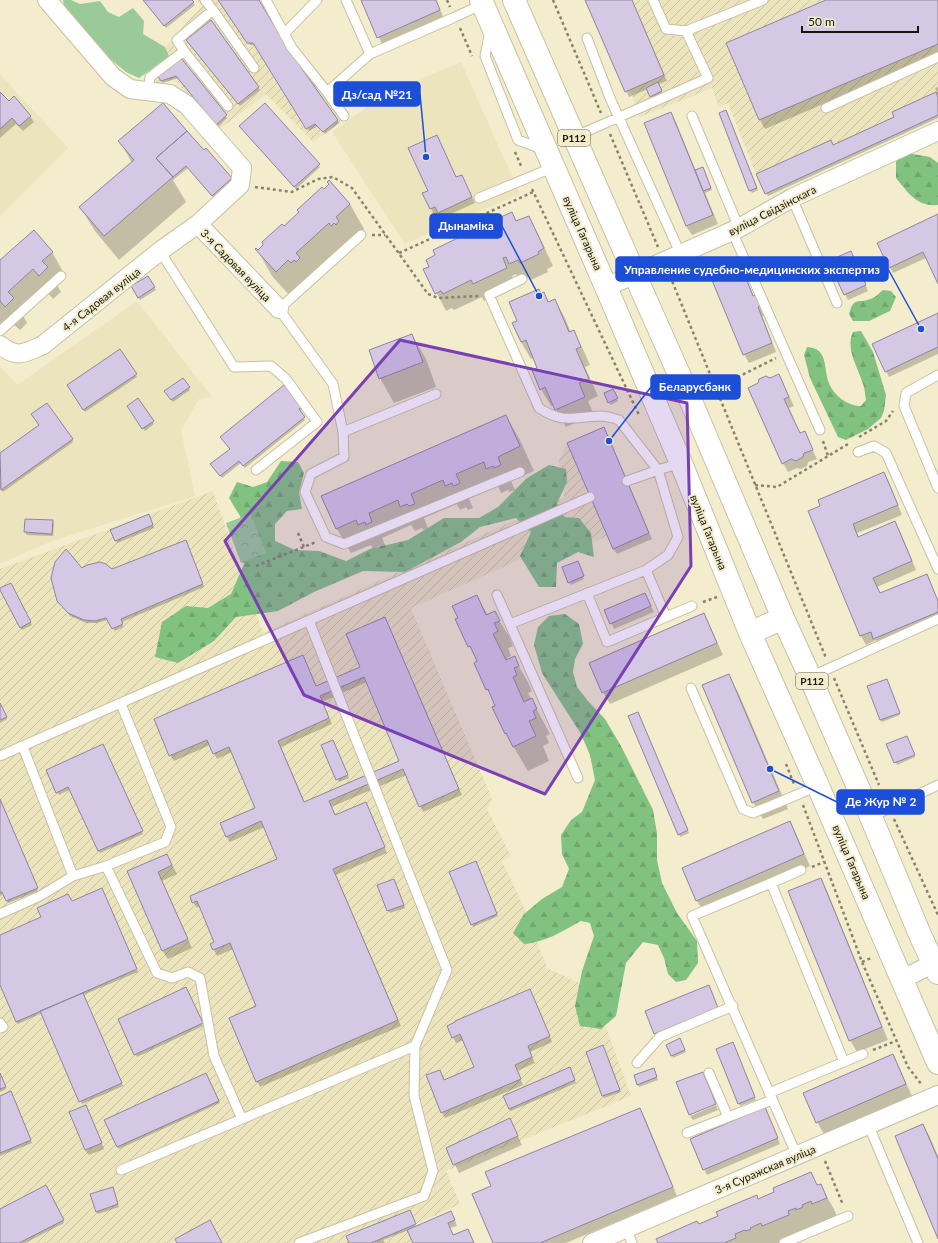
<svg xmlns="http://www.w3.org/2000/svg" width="938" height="1243" font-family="Lato,sans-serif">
<defs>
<pattern id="industrial-furrows" width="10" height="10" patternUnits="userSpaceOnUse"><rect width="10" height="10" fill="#ece4bd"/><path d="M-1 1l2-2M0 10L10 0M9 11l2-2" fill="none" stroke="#cac3a1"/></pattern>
<pattern id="forest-firs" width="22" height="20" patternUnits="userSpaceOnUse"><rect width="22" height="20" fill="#82c281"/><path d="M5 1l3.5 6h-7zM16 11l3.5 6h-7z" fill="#70a66e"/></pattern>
<pattern id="park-crowns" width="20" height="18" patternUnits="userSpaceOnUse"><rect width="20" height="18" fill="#99ca98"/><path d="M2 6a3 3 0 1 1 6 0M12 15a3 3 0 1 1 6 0" fill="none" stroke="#83ad82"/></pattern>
</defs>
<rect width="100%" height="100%" fill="#f3edce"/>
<path fill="#ece4bd" d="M461,62L520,194L405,244L332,132L387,93Z
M0,74L68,148L0,216Z
M137,301L212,397L199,399L181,430L195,496L52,541L2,563H0V366L17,385Z"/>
<path fill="url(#industrial-furrows)" d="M197,0H259L342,121L313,142L266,94L219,129L174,79L158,84L145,73L168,56L165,47L202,6Z
M585,0H938V115L756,174L728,103L719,107L712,88L640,117L630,90L625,92Z
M567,443L607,536L544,565L535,553L411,608L492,799L487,809L511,856L502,861L523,905L547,968L592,989L631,1096L446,1171L460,1204L416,1224L408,1230L413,1243H0V569L213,491L263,633L564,498L559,461Z"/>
<path fill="#99ca98" d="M63,0H71L80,4L100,1L108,12L119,17L133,8L144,21L143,34L165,47L169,56L139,78L126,72L96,47L66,14Z"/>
<path fill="url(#forest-firs)" d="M907,153L930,157L938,163V205C916,207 908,192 896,178V162L900,155Z
M883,290L891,291L896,297L890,311L869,321H853L849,314C854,296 858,304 870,299C875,298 879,293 883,290Z
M861,331L873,352L886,395L884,411L881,418L868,429L846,440L838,437L810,378L804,355L807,347C829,348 823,369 829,383C834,396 848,406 861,406L866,400C865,395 865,389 863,384C858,367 845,349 853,332Z
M281,461L298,462L304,473L299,493L302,509L287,511L275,524V541L295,550L319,551L346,561L370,549L408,540L444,518H479L498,507L527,478L549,465L566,469L567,482L557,503L564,517L579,518L591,533L594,557L578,552L557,563L556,587H539L520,556L531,532L516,518L480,527L461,542L405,572L363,571L314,592L278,611L236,617L214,641L178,663L155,657L162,622L186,606L208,608L231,594L244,564L236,541L243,532L240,516L229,498L237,482L253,487L267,482Z
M565,614L579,624L583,644L575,659L573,672L577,687L588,701L605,719L621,746L653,810L657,833V860L662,883L677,913L697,941L698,963L686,980L676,982L668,974L664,958L658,945L643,942L626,963L616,1016L601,1029L580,1026L575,1006L582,971L594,936L590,923L581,921C561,932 546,942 524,944L513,933L524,914L542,899L562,887L569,869L562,854L561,835L571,820L582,812L595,780L590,755L581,734L542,673L534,645L538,627L549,616Z"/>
<path fill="url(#park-crowns)" d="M251,514L266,553L241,563L226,523Z"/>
<path fill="#0003" fill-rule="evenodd" d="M143,0H191L195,5L166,28Z
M219,0H258L287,50L339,123L325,134L318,126L309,131L255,45H250Z
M362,0H436L444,19L383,46Z
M586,0H632L667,81L659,84L663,94L653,99L648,89L629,97Z
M829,0H938V55L765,129L760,120L727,43Z
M211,21L260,90L240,106L189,42Z
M181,59L227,118L218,127L178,78L163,83L159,75Z
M938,87V118L768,196L766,193L833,147L895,118L893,113L937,93L935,88Z
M0,93L9,103L30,116L34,122L23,131L16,124L0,138Z
M265,104L320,167L296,189L242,128Z
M671,113L676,122L696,171H704L712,190L705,193L718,224L692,235L686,226Z
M727,114L758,190L752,193L750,190Z
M120,142L204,152L206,150L233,181L214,198L188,168L173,180L186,202L119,260L95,231L80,207L132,163Z
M462,176L475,203L442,218L439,212L434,215L424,194Z
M350,204L364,229L290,296L272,276L258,251L284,227Z
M938,215V282L926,258L893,273L878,244Z
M528,217L538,234L553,266L547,269L548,272L531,280L529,277L520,281L516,274L512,276L516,285L484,301L482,297L454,310L452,308L446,311L425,270L430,267L483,227L517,222Z
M52,252L66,277L57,285L61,292L53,299L48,293L23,315L27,323L20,330L13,324L0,334V262Z
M854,257L868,291L848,300L830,261Z
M738,262L743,271L754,297L755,296L760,305L765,316H762L776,352L749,363L744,354Z
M148,277L156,290L140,300L132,286Z
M544,293L549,303L555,300L565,318L571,333L573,332L583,349L590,365L585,367L598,396L588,401L594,415L566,427L554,405L551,406L541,389L539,369L533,358L531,359L521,342L519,321L541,294Z
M938,314V354L889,377L873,345Z
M412,335L426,359L436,387L394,403L380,378Z
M120,351L137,377L85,412L68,386Z
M779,376L794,406L789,408L800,434L804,432L817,459L808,462L807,466L801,469L797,468L788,472L783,463L759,384Z
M183,379L190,390L173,402L165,391Z
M613,390L618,401L611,405L609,402Z
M138,399L154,424L145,431L128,406Z
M301,408L302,410L300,412L305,420L245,468L241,463L222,478L213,467Z
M506,416L520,440L534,471L511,481L515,490L509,492L508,490L501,493L498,486L469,499L473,508L468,510L466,507L460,510L457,504L424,518L428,528L423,530L422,528L415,531L411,525L382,538L386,547L381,549L379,546L373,549L371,545L351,553L337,529L322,496Z
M40,426L72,439L73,442L3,492L0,488V455Z
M607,434L652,539L617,554L613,549Z
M884,473L889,482L902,515L857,533L859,538L895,523L900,531L916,570L877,587L880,594L926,575L938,600V622L879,647L876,640L866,645L861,636L809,512Z
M150,518L154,528L117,543L111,531Z
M26,520L52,521L54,524L53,536L27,535L25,532Z
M187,544L204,587L122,622L123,627L115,631L108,620L97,623H86L70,616L60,603L112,570Z
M579,564L584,579L571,585L569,582Z
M10,584L32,625L22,630L1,589Z
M645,594L654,612L614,629L606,611Z
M476,596L488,615L494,612L509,636L513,646L508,648L511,656L507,658L508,661L514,658L528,682L532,691L528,693L550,734L546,736L549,743L543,746L549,761L528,771L506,734L493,708L497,706L487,689L478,662L456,620L459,618Z
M704,614L710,626L723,655L610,704L603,692Z
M388,624L462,795L423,812L406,775L331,807L335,816L368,809L387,853L336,875L401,1026L260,1087L257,1081L258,1006L233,949L217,956L211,944L215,943L200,906L197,908L193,902L278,859L264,827L230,842L226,836L256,809L232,752L217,759L210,745L174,761L170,755L361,668ZM367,682L401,761L305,803L281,747L332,724L322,702Z
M728,675L738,692L788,809L763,819L753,802Z
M887,680L900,715L882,722L880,720Z
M0,704L7,719L0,723Z
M639,715L689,833L680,837L679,834Z
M908,739L915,757L897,765L888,745Z
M334,744L349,778L339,782L322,746Z
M104,748L143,834L100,853L71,789L59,795L57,792Z
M0,801L38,891L8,903L4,894L0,896Z
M790,822L796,834L810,866L704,912L697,901L683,869Z
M167,855L177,874L162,881L192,948L168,959L162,950L128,872Z
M476,864L498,916L473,927L472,924Z
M820,879L827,891L888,1040L857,1052L850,1040Z
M395,882L405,908L390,913L378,886Z
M103,892L138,972L83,995L123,1086L82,1104L42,1013L18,1024L17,1021L0,983V936L42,918L72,903Z
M187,991L203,1026L137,1057L119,1019Z
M533,996L552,1042L530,1052L535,1063L517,1071L523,1085L445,1118L442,1112L439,1071L445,1081L476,1068L464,1040L456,1043L453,1037Z
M646,1011H719L656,1036Z
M681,1042L686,1052L673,1058L667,1045Z
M603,1046L621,1092L604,1098L587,1052Z
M734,1046L756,1100L740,1106L739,1103Z
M892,1055L899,1067L912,1096L824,1134L817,1122Z
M571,1071L576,1083L511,1111L509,1109Z
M655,1072L658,1080L639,1087L638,1084Z
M0,1074L6,1089L0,1092Z
M207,1077L220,1103L119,1149L105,1120Z
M12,1095L32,1143L0,1156V1097Z
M716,1105L718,1110L693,1120L690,1116Z
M86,1106L104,1149L89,1155L85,1150Z
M640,1109L645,1118L677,1196L566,1243H494L492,1187Z
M768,1114L780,1144L707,1175L704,1169Z
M510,1120L522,1145L459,1173L447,1148Z
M923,1125L930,1137L938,1156V1236Z
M811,1173L818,1186L820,1185L834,1209L840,1223L794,1243H659L776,1193Z
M46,1186L64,1223L25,1243H0V1210Z
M114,1191L119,1207L98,1214L97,1212Z
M411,1214L416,1227L454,1218L457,1226L450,1228L454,1236L468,1230L474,1243H414L409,1230L383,1240L385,1243H350Z"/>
<path fill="#d4c8e5" stroke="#8f849f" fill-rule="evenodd" d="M143,0H192L194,2L164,26Z
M218,0H259L288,49L338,120L323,132L315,124L306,129L253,43H247Z
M361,0H436L440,10L377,38Z
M585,0H632L664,75L625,92Z
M826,0H938V44L759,120L726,43Z
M211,20L259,87L238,104L186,40Z
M181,58L227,115L216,125L176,76L161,81L157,75Z
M658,82L662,91L650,97L646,88Z
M0,92L9,101L14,96L31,116L19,126L12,118L0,129Z
M936,92L938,97V115L765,194L756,174L831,140L833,145L894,117L892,112Z
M163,103L187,131L156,158L173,177L104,236L79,207L134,160L118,141Z
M265,103L320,164L294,187L239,126Z
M726,110L757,188L749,191L719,113Z
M671,112L713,215L686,226L644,123Z
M187,131L204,150L206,148L232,178L212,196L186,166L173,177L156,158Z
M437,135L456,177L462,175L472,197L438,213L435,207L430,209L422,193L428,191L408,148Z
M703,167L711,188L703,191L695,170Z
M329,180L350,204L336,217L339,221L336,225L334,223L331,226L329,223L296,253L300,258L296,262L294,260L291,263L288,260L276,272L255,249L256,248L258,250L263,245L262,242L282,224L284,226L299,212L297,210L322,187L324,189L329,184L327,182Z
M512,212L516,221L529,216L544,248L538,252L539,254L520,263L518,260L509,264L506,257L503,258L507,268L473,284L471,280L443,294L441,291L435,294L423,269L429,267L426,260L435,255L433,250L464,235L461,229L480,220L483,225Z
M938,214V284L923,252L889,268L877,243Z
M34,230L53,252L42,261L48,267L39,276L33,269L8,292L14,298L5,307L0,301V260Z
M851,251L866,285L844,295L828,261Z
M739,261L753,296L756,295L758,301L760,306L758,307L772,343L743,355L709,273Z
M148,276L155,287L138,298L131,286Z
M539,289L541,293L544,292L548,302L555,299L569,332L574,330L581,347L576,349L589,379L579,383L585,397L555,410L545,387L540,390L532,370L537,368L526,340L521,342L512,323L517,321L509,302Z
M938,313V347L885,372L872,344Z
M412,334L423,362L379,379L369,350Z
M120,349L137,374L83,410L67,385Z
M779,374L789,397L784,399L800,433L805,431L813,450L804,453L803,457L796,461L791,459L782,464L748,388L758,383L759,379L766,376L770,378Z
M183,378L190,387L171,400L164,391Z
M284,385L302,407L299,409L305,417L243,466L239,461L220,476L210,464L230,449L220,437Z
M613,389L618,398L608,403L604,393Z
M138,398L154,421L142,429L127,406Z
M47,403L73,439L1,490L0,453L39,425L31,414Z
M506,415L520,446L498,457L501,465L494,468L493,466L486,469L484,462L456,474L460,483L456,485L453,486L452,483L445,486L443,480L411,494L415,504L409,506L407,504L400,507L398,500L369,513L372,522L369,523L366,525L365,522L358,525L356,520L336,529L321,496Z
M604,427L649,533L613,549L567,443Z
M884,472L898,505L853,524L858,537L895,521L912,561L873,578L880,593L927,574L938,601V612L873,639L871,632L860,636L808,511L820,506L818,500Z
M149,514L153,525L115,541L110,530Z
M25,519L53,520L52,534L24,532Z
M186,540L203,584L121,619L123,624L112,629L106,618L95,621L84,620L68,613L57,601L51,578L55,562L66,549L82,568L87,565L100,562L106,564L112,569Z
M578,561L584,576L568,583L562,567Z
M11,583L31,622L20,628L0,590V588Z
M645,593L651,606L610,624L604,610Z
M477,595L486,615L495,611L500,621L494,623L498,631L493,634L506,660L515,656L519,666L514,668L517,675L513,677L524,702L532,698L537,709L533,711L536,718L529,721L536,736L513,747L506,733L505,734L492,707L495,706L488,689L486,690L474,663L477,661L470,646L468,647L455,619L458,618L452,606Z
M704,613L717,643L602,693L589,663Z
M385,617L459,789L419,807L403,769L329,801L335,815L366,802L385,847L333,869L398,1020L256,1082L229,1018L256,1006L230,943L213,950L210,944L214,942L197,901L192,903L190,896L277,859L261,821L226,837L220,823L255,808L229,747L213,754L207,740L169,756L154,719L303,655L316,686L360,667L346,634ZM364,677L399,761L304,802L278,741L329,718L320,696Z
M729,674L779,791L752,803L702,685Z
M887,679L900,713L880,720L867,686Z
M0,703L7,717L0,720Z
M638,712L688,830L678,835L628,716Z
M907,736L915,755L894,763L886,744Z
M333,740L348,775L336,780L321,745Z
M103,744L143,831L98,851L68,787L56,793L46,770Z
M0,799L38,888L6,901L2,892L0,893Z
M790,821L804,854L696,901L682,868Z
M167,854L172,865L158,872L188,939L162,951L127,871Z
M476,861L497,914L471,925L449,872Z
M821,878L882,1027L849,1041L788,891Z
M394,879L404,905L387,911L377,885Z
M102,888L137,969L16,1022L0,985V935L41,917L37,908L68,894L72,901Z
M709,985L718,1008L654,1034L645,1011Z
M186,987L203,1023L134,1055L118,1019Z
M530,989L550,1036L528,1046L532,1057L515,1065L521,1079L441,1113L426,1075L440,1070L444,1080L474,1067L460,1034L452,1038L447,1026L455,1022V1021Z
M83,993L122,1083L79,1102L40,1011Z
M680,1038L685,1050L671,1056L666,1045Z
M733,1042L755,1097L738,1104L716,1049Z
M603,1045L620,1090L602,1096L586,1052Z
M893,1054L906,1084L816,1123L803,1093Z
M570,1067L575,1080L509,1109L503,1096Z
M654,1068L657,1077L637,1085L634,1075Z
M703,1072L716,1104L689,1115L676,1082Z
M0,1073L6,1087L0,1089Z
M206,1073L219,1101L117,1147L104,1120Z
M11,1091L31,1140L0,1153V1096Z
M86,1105L102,1143L85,1150L69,1112Z
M765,1107L778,1138L703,1170L690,1139Z
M640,1108L673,1187L540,1243H493L472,1194L491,1186L485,1172Z
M510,1118L518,1136L453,1165L446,1148Z
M923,1124L938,1159V1239L895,1136Z
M811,1172L817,1185L821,1184L827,1198L812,1204L811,1201L802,1205L803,1207L796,1210V1208L788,1211L789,1215L762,1226L761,1223L750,1228L751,1229L746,1231L745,1230L735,1234L736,1238L724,1243H658L656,1239L697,1221L699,1224L718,1216L716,1212L757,1195L758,1199L774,1192L773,1188Z
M46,1185L64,1220L19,1243H0V1209Z
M113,1187L118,1204L96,1212L90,1194Z
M410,1210L416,1224L371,1243H349L346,1236Z
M451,1211L455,1220L448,1223L453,1235L468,1229L474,1243H413L407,1230Z
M210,1220L222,1243H177L175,1239Z"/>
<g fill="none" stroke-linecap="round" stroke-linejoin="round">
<defs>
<path id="lane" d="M205,0L213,10
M266,0L292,48L327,92L370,54
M346,0L370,54L455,17L483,4
M653,0L666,29L686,31
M490,31L485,56L518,140L542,149
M284,34L317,0
M587,38L610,98L681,255
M184,51L228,106
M148,92L150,77L184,51L177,40L213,10L254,68
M327,92L344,116
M826,108L938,57
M692,116L739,228
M574,137L708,78L686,31L763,0
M479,198L554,167
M792,198L837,303
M732,231L820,430
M361,235L279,309L333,384L343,432L436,394
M160,251L234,367L271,366L286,379L317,422L256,470
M522,279L489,295L539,408C563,424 574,417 600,416C607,416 613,418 619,420L658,470L681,463
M0,331L61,276
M938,375L906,393L904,406L938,488
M343,432L344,457L311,474L305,492L326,537L344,544L520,472
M858,452L874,446L886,453L938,569
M646,570L666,617
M587,593L607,642L692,606
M497,595L578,778
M510,624L646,570L668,555L678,537L658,470L627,481
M810,677L938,619
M691,688L743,809L753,813L818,786
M0,756L590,497
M871,817L938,785
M106,866L165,842L171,827L121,704
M73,876L106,866L157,973L172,978L188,972L200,978L214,1056L242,1119
M771,883L801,870
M0,914L40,896L73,876L23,747
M0,1023L3,1027L0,1028
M637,1063L660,1037L733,1006
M709,1073L728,1117
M769,1093L863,1054
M868,1124L918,1243
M687,1133L772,1100
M797,1156L692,916L771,883L844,1062
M121,1170L415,1046
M626,1227L632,1243
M299,1243L424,1196L433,1171L414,1096L415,1046L447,970L309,621
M784,1243L848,1216"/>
<path id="street" d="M47,0L113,77L130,89L170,94L187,105L242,168L240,185L198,224L279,309
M606,287L739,228L792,198L938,131
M0,345C17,359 25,353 43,345L160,251L198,224
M903,979L938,961
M592,1243L938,1095"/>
<path id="primary" d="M481,0L606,287L681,463L750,633L818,786L938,1063
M514,0L635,275L690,399L783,618L810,677L871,817L921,937L938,973
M750,633L783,618"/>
</defs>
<use href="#lane" stroke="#c6c1a2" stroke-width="11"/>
<use href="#street" stroke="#c6c1a2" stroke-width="20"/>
<use href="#primary" stroke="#c6c1a2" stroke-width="24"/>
<path stroke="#87836d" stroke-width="2.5" stroke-dasharray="3 3" stroke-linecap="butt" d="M447,0L450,7
M553,0L601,113
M460,28L472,56
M610,134L658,247
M515,152L522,168
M255,187L292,192L318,179L333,177L352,188L428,294L438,298L479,296
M532,189L639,415
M372,235H385
M399,253L533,192
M670,276L826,658
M716,388L776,358
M859,437L886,421L893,411
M823,441L828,456
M755,485L777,487L848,444
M298,533L304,547
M256,566L316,542
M703,602L717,597
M834,678L879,785
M786,764L794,784
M803,805L862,962L908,1067L922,1085
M894,819L938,915
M812,867L824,862
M862,962L871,958
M873,1050L896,1041
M825,1161L843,1205"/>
<use href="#lane" stroke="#fff" stroke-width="9"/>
<use href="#street" stroke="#fff" stroke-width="18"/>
<use href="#primary" stroke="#fff" stroke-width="22"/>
</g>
<path fill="#7a3fb5" fill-opacity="0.2" stroke="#7a3fb5" stroke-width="3" stroke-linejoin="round" d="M400,340L687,403L691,566L545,794L304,695L225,541Z"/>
<g text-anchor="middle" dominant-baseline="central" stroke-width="4" stroke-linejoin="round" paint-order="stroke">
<g fill="#f3edce" stroke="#595644" stroke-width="1">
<rect x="558" y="130" width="32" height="16" rx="3"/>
<rect x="796" y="673" width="32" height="16" rx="3"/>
</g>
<g font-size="10" font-weight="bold" fill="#171509">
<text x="574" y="138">Р112</text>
<text x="812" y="681">Р112</text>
</g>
<g font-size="11" fill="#171509" stroke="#f3edce">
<text transform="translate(772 210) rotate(-27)">вуліца Свідзінскага</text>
<text transform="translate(583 233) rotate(66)">вуліца Гагарына</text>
<text transform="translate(236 265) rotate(46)">3-я Садовая вуліца</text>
<text transform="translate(101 299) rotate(-38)">4-я Садовая вуліца</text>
<text transform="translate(709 532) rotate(68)">вуліца Гагарына</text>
<text transform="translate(852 862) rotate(67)">вуліца Гагарына</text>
<text transform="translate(765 1169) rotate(-23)">3-я Суражская вуліца</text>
</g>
</g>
<path fill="none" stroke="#1d4ed8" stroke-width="1.5" d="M426 157L420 94M539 296L502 226M921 329L888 269M609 441L651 387M770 769L837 802"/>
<g fill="#1d4ed8" stroke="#f3edce" stroke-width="1.5">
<circle cx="426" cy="157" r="4"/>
<circle cx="539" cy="296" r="4"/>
<circle cx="921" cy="329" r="4"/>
<circle cx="609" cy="441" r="4"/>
<circle cx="770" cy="769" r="4"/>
</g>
<g fill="#1d4ed8" stroke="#1d4ed8" stroke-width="1.5">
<rect x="334" y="82" width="86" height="24" rx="4"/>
<rect x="430" y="214" width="72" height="24" rx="4"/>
<rect x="616" y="257" width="272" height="24" rx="4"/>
<rect x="651" y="375" width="89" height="24" rx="4"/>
<rect x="837" y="790" width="87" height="24" rx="4"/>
</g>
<g font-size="12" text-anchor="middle" font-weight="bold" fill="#fff">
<text x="377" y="99">Дз/сад №21</text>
<text x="466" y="230">Дынаміка</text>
<text x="752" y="274">Управление судебно-медицинских экспертиз</text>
<text x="695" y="391">Беларусбанк</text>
<text x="881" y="806">Де Жур № 2</text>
</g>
<path d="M802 26v6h116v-6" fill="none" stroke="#171509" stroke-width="2"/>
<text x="808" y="26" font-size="12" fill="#171509" stroke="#f3edce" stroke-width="3" paint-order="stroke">50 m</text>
</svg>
